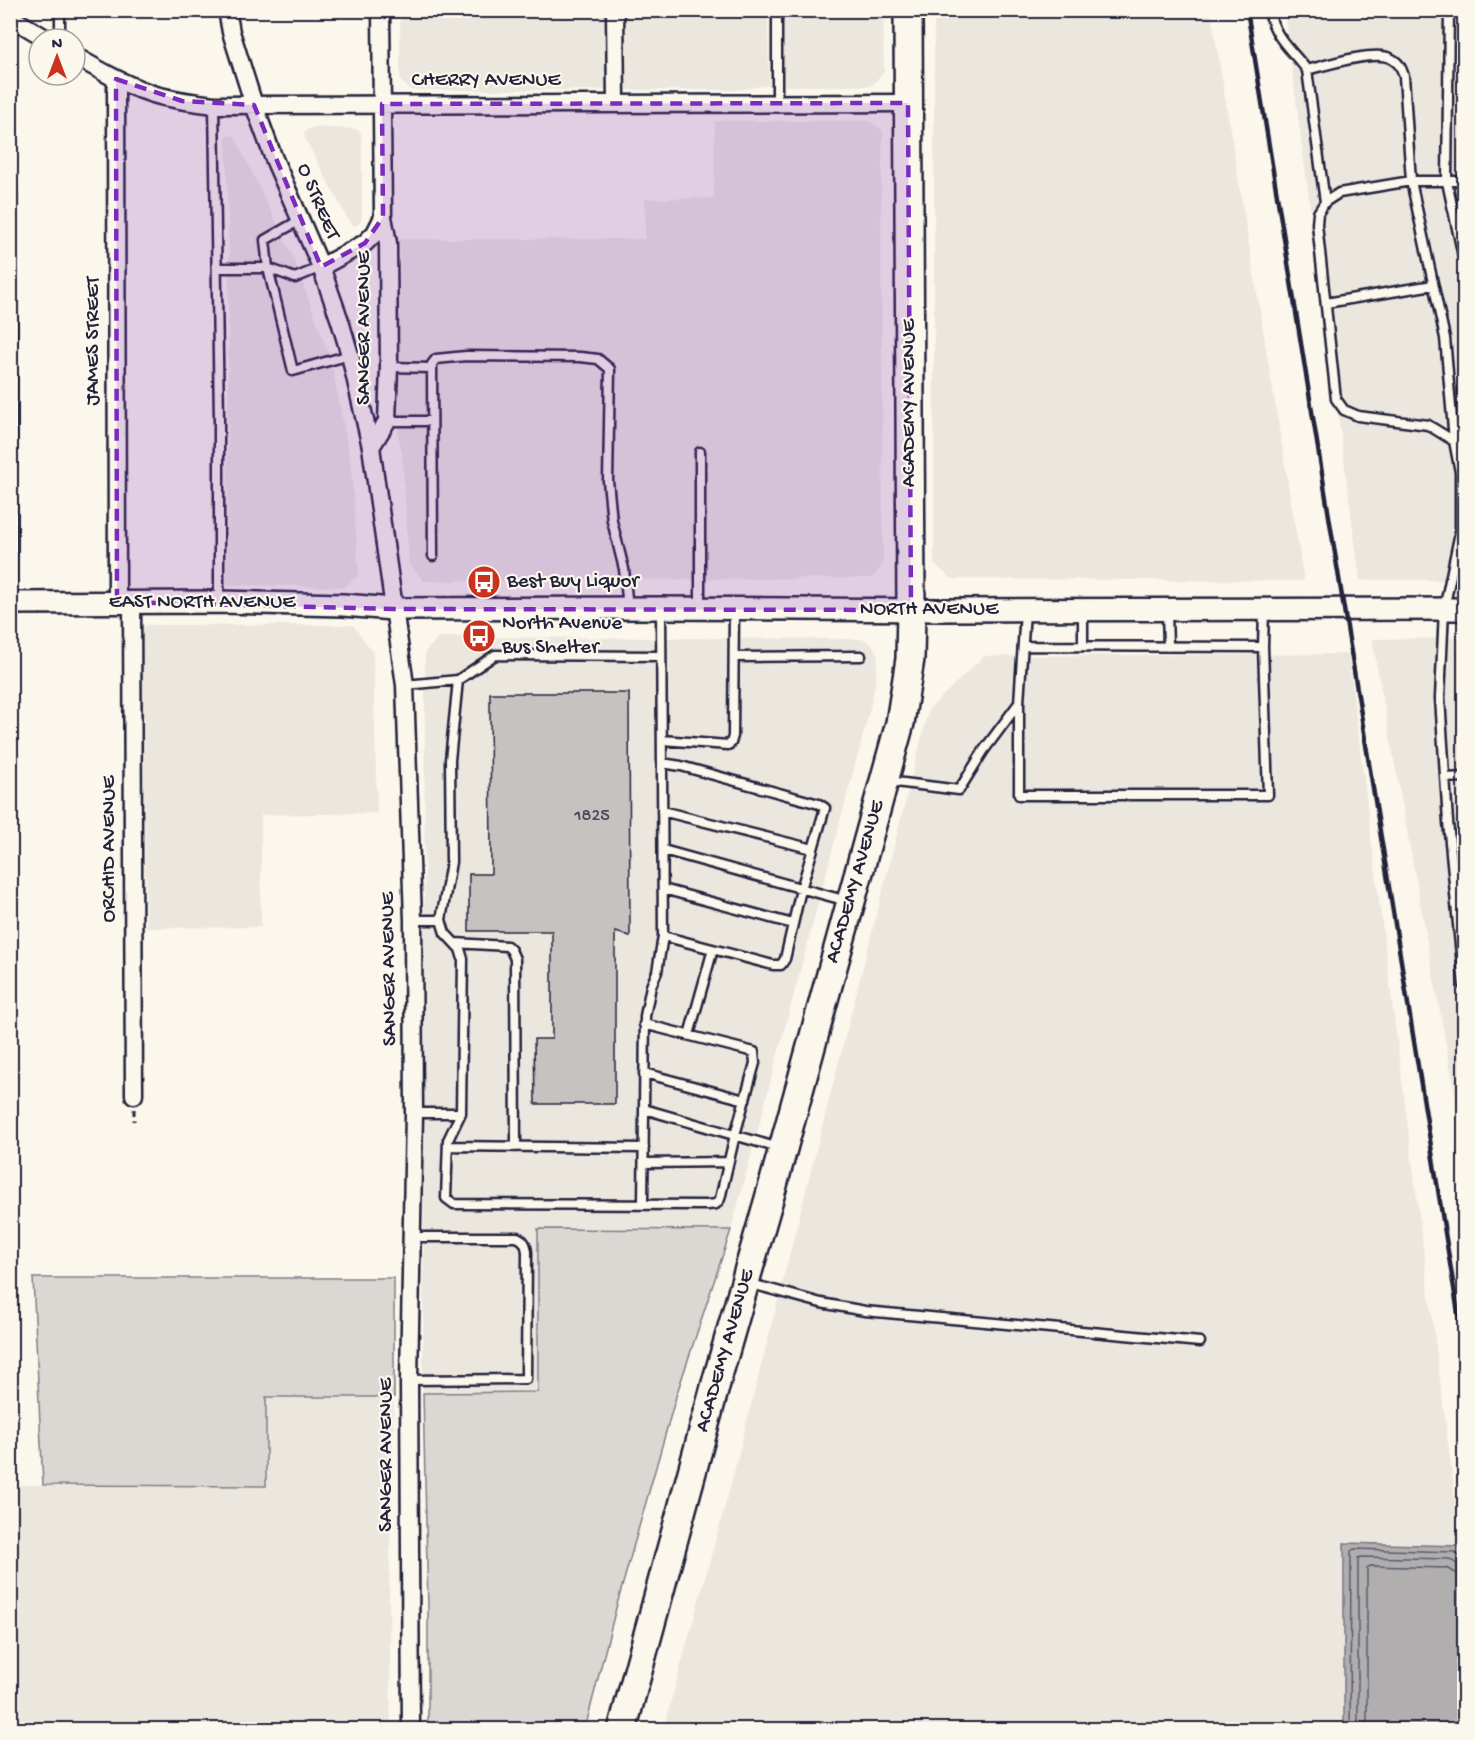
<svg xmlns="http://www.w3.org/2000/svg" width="1475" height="1740" font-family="'Gochi Hand',sans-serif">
<rect width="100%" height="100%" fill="#fbf7ec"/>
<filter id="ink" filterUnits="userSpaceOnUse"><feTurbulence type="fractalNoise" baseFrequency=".0167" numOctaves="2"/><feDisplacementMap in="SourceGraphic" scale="12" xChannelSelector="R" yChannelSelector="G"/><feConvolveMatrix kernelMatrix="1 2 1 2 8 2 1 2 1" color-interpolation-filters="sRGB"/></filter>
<g filter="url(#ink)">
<path fill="#ebe7df" d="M400,11H768L769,85L736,90H411L400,81Z
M784,11H883L884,72L871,86H784Z
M934,11H1211L1304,581L952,579L934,564Z
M1284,11H1464V580H1360Z
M715,121H870L883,131L881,198L883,564L872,578L424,581L409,564L402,451L398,435L400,239H645V199L714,198Z
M316,127L355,129L360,131L362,139V218L360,223L354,226L349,221L305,139L304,133L310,128Z
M234,135L293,257L331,360L351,465L359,575L344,587L227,585L229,257L226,137Z
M146,625H353L373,652L377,813L261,815V927L146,928L142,630Z
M439,637L863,639L873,645L878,655L875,684L869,713L731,1230L538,1229V1392L423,1393L425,652Z
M1464,638V1143L1372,639Z
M1348,654L1461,1546L1345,1543L1344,1729L663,1730L728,1495L929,709L984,656Z
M266,1397H394L389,1598L391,1729L11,1730V1476L13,1485L265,1486Z"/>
<path fill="#dbd8d3" stroke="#7e7d87" stroke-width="1.5" d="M11,628H12V910H10Z
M538,1229L731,1230L677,1393L616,1608L585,1729H428V1608L423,1393L538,1392Z
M33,1278H394V1397H266V1486L43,1485Z"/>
<path fill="#b1aeb0" stroke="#787681" stroke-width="1.5" d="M1344,1543L1461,1546L1464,1567V1729H1344Z"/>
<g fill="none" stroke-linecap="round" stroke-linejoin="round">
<path stroke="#5b5a6a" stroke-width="1.5" d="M1350,1730L1351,1551L1354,1549L1454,1552L1460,1557L1464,1558
M1358,1730V1558L1361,1557L1450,1559L1458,1565H1464
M1367,1730V1568L1370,1566L1446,1568L1455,1573L1464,1574"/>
</g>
<path fill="#c6c2c0" stroke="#22223b" stroke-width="1.5" d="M490,693H629L630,936L615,932V1104H535L534,1039H552V931H469V874H491Z"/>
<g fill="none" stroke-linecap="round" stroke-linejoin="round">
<defs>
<path id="service" d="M60,10V39
M777,10V103
M1269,10C1274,38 1291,49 1307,70L1325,202
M1449,10L1447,182L1464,261
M1307,70C1326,65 1374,50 1390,58C1399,62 1401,67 1404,76L1411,181L1445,338L1454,441
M214,105L219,419V601
M1464,181H1411L1339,193L1325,202L1318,213L1317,224L1336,399L1344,410L1358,416L1428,425L1454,441L1460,472V532L1444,609L1440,698L1448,822L1464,986
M10,187L12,194L11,603
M300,220L265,240L268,268L293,371L350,355
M217,268H268L295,278L321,267
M1326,303L1433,285
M389,367L432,368
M387,421H432
M700,452V608
M433,556L432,364L436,359L466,356L580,357L598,359L610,369L608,481L612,521L624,569L628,608
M1167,611L1168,647
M1083,646V611
M1263,647L1264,610
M734,657L861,656
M458,680L450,760L451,862L441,920L445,933L460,949L463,959L461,1113L448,1140L446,1198L454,1204L708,1205L716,1204L720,1199L735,1135L755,1063L754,1052L644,1024
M405,685L458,680L495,655L661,656
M1019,703V795H1268L1263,647L1023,646
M662,740L728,745L731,743L733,736L734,609
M662,763L681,766L819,804L825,808L813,849L662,811
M1445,778L1464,777
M888,781L959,790L984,750L1019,703L1025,611
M663,850L847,901
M663,889L793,924
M413,920H441
M663,936L773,965H781L785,959L801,889L813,849
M455,943L507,946L511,950L515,959L516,1147
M689,1035L713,949
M644,1073L745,1100
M644,1109L779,1148
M414,1113H461
M448,1146L644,1148
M644,1163L728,1162
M643,1205L645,1016L651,986L657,972L663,936L661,609
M748,1283L821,1303L865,1311L1200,1342
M409,1380L526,1379L527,1252C526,1244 524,1240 517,1237H412"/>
<path id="minor" d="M227,10L231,32L254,105L274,159L321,267L340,321L350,355L371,447L405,685L413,920L414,1113L409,1380L411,1730
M615,10L616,103
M10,17L47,39
M75,56C99,70 123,84 150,93C170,100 192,102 214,105L908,103
M116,79L117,602
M321,267L365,243L375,233L383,217
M371,447L387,421L389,367L388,243L383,217L381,10
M132,602L134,1095"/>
<path id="tertiary" d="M10,603L219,602L343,605L393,609L661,608L941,610L1464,609"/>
<path id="primary" d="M622,1730L718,1376L773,1185L900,723L910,659L911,610L908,10"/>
</defs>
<use href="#service" stroke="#22223b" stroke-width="13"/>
<use href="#minor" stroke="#22223b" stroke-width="21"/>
<use href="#tertiary" stroke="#22223b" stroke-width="26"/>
<use href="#primary" stroke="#22223b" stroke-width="32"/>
<path stroke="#22223b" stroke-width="3" stroke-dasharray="6 4.5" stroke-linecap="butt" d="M134,1109V1121"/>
<use href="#service" stroke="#fbf7ec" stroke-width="8"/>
<use href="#minor" stroke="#fbf7ec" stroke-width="16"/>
<use href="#tertiary" stroke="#fbf7ec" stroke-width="21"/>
<use href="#primary" stroke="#fbf7ec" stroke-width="27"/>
<path stroke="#22223b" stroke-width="4.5" d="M1247,10L1464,1350"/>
</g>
</g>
<path fill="#7b2cbf" fill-opacity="0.2" stroke="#7b2cbf" stroke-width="4.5" stroke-dasharray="12 8" stroke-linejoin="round" d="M116,79L182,101L254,105L321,267L365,243L383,217L382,104L908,103L911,610L393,609L117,602Z"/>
<defs>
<symbol id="bus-disc" viewBox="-11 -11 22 22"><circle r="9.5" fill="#c8321e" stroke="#fbf7ec"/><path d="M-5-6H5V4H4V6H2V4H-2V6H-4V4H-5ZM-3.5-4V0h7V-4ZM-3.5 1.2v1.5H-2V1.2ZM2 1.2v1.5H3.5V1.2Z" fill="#fff"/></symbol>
</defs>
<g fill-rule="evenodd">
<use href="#bus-disc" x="465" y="563" width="38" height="38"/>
<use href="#bus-disc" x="460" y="617" width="38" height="38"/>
</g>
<g text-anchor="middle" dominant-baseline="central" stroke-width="4.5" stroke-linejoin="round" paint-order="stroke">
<g font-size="18" fill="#4b4a5c">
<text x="592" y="816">1825</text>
</g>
<g font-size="21" fill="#22223b" stroke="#fbf7ec">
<text x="486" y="81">CHERRY AVENUE</text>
<text transform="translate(317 202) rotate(67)">O STREET</text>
<text transform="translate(365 328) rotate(-90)">SANGER AVENUE</text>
<text transform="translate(94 341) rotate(-90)">JAMES STREET</text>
<text transform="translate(910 403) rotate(-90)">ACADEMY AVENUE</text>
<text x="202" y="603">EAST NORTH AVENUE</text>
<text x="929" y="610">NORTH AVENUE</text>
<text transform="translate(110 849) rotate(-90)">ORCHID AVENUE</text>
<text transform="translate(856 882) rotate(-74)">ACADEMY AVENUE</text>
<text transform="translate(390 969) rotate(-91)">SANGER AVENUE</text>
<text transform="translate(726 1351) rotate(-74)">ACADEMY AVENUE</text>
<text transform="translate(387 1455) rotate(-90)">SANGER AVENUE</text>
</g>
<g font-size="21" fill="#22223b" stroke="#fbf7ec" text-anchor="start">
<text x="507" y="582">Best Buy Liquor</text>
<text x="502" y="624">North Avenue<tspan x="502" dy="24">Bus Shelter</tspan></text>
</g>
</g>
<rect width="1475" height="1740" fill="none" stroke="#fbf7ec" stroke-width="36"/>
<rect x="18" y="18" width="1439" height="1704" fill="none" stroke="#22223b" stroke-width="2" filter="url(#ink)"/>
<g transform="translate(57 57)"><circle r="28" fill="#fbf7ec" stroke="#a4a2a5" stroke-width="1.5"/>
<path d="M0-4.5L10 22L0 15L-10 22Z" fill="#c8321e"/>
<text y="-9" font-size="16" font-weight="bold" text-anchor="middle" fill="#22223b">N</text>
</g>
</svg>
